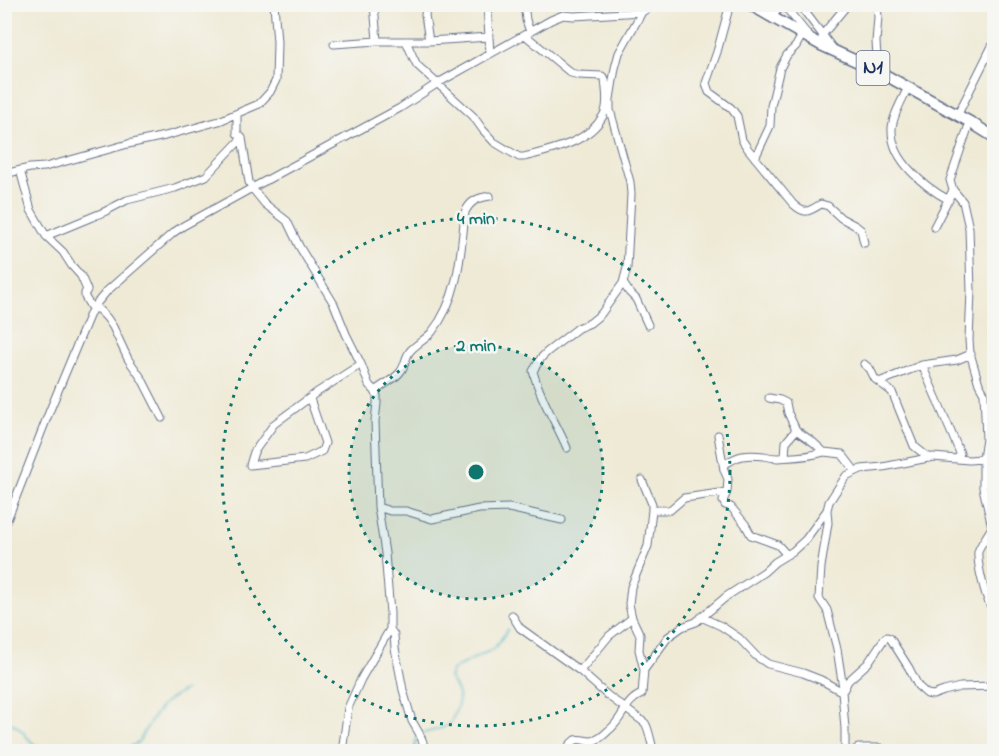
<svg xmlns="http://www.w3.org/2000/svg" width="999" height="756" font-family="'Indie Flower',sans-serif">
<rect width="100%" height="100%" fill="#f6f6f2"/>
<filter id="ink" filterUnits="userSpaceOnUse"><feTurbulence type="fractalNoise" baseFrequency=".0167" numOctaves="2"/><feDisplacementMap in="SourceGraphic" scale="12" xChannelSelector="R" yChannelSelector="G"/><feConvolveMatrix kernelMatrix="1 2 1 2 8 2 1 2 1" color-interpolation-filters="sRGB"/></filter>
<filter id="wash" filterUnits="userSpaceOnUse"><feTurbulence type="fractalNoise" baseFrequency=".008" numOctaves="4" result="noise"/><feDisplacementMap in="SourceGraphic" scale="24" xChannelSelector="R" yChannelSelector="G"/><feGaussianBlur stdDeviation="1.35" result="paint"/><feColorMatrix in="noise" values="0 0 0 0 0 0 0 0 0 0 0 0 0 0 0 0 0 1.4 0 .05"/><feComposite in="paint" operator="in"/></filter>
<g filter="url(#wash)">
<rect width="100%" height="100%" fill="#efead6"/>
<g fill="none" stroke-linecap="round" stroke-linejoin="round">
<path stroke="#47b2c5" stroke-width="1.5" d="M4,722C19,722 23,735 33,743C37,746 42,749 47,752
M421,734L442,728L451,723C453,715 457,711 458,704C461,695 454,685 449,677L453,669L495,648L508,629
M121,752L124,749L138,743C145,730 152,718 161,707C166,700 177,695 185,690
M414,752L417,736"/>
</g>
</g>
<g filter="url(#ink)">
<g fill="none" stroke-linecap="round" stroke-linejoin="round">
<defs>
<path id="minor" d="M374,4L377,41
M427,4L425,15L429,41
M487,4L490,54
M524,4L526,20L530,32
M730,4L717,52L706,83L709,92L731,108L737,116L742,140L748,149L793,204C805,215 808,212 821,204L828,206L841,218L856,226L861,230L864,243
M783,4L808,35
M799,4L834,50
M877,4L878,17L876,42L878,71
M642,12L619,53L615,68L610,99V110L630,182L631,194L627,268L623,283L629,292L636,299L648,325
M822,38L823,34L848,4
M406,41L413,57L417,65L473,116L483,130L494,142L519,157H524C551,150 588,143 603,116C609,106 606,90 605,79L602,76L579,75L571,73L525,35
M334,44L377,41H429L489,37
M908,87C903,99 891,118 892,131C892,161 925,187 949,200
M237,114V133L242,138L249,182L252,188L265,204L287,221L299,246L334,304L346,334L361,364L369,385L375,391L377,396V403L375,421L378,507L385,553L390,613V629L361,679L348,708L342,752
M958,114L994,42
M970,122L950,180L953,190L963,202L969,228L971,291L969,340L970,353L979,384L984,393L986,439L983,459V488L992,527L994,530
M755,158L770,126L771,106L780,68L787,55L796,46L802,35
M20,170L31,210L46,236L63,252L72,266L81,276L87,290L85,293V297L92,309H98L107,318L113,327L128,359L142,379L162,418
M4,174L30,168L45,167L128,144L165,136L219,121L259,104L270,92L276,80L277,42L274,4
M934,227L953,190
M46,236L104,212L127,200L175,188L206,176L242,138
M864,364L870,369L875,379L892,392L914,446L929,458
M922,365L960,453L958,459
M879,382L922,365L957,360L971,354
M375,391C383,384 396,379 401,371C406,364 405,356 411,350C418,343 426,339 432,332C459,298 461,253 465,212C471,200 478,198 490,196
M769,398L780,400L786,403L788,413L796,430L786,442L785,457
M310,399L325,443L322,451L305,459L250,465L254,452L274,424L316,393L361,364
M796,430L813,442L824,452L842,454L855,471
M718,435L724,470L728,479L727,492L723,501L725,505L731,507L745,524L751,535L778,545L787,555
M567,448C556,422 540,399 533,371L541,358L547,352L578,328L590,323L601,314L623,283
M724,465C738,455 746,454 764,456C768,457 773,458 778,458C794,457 809,457 824,452
M642,480L652,504V510L648,546L631,587L629,604L632,618L640,635L639,650L644,670
M378,507L390,511H406L432,519L479,509L509,508L562,520
M4,510H11L50,410L92,309L107,291L173,233L183,226L252,188L400,108L438,83L551,20L563,15L574,16L642,12L647,9L649,4
M652,510H670L684,498L727,492
M827,510L828,523L821,567L819,598L827,610L837,649L843,688
M4,527L11,510
M992,527C989,533 978,548 978,552C977,564 986,603 994,611
M512,615L520,628L580,671L607,695L645,723C649,728 651,744 654,752
M701,617L721,626L739,638L756,656L768,664L803,673L821,680L841,691L844,689
M390,629L394,635L395,648L403,690L412,721L419,733L423,742L422,752
M580,671L609,636L632,618
M844,689L848,681L868,663L884,639L887,637L890,638L909,668L918,686L927,694L933,695L944,691L960,687L994,686
M842,691L845,729V752
M565,752C567,749 570,743 574,741C579,737 586,742 592,741C598,740 604,735 608,731C624,719 624,701 642,694L644,670L668,637L682,627L696,622L727,596L764,572L775,562L793,551L806,539L827,510L829,502L846,476L861,469L883,467L933,457L969,460L994,458
M852,752L858,748H880"/>
<path id="highway" d="M749,4L821,45L878,71L970,122L994,137
M770,16L781,4"/>
</defs>
<use href="#minor" stroke="#657088" stroke-width="9"/>
<use href="#highway" stroke="#657088" stroke-width="13"/>
<use href="#minor" stroke="#fff" stroke-width="7"/>
<use href="#highway" stroke="#fff" stroke-width="10"/>
</g>
</g>
<circle cx="476" cy="472" r="127" fill="#0f766e" fill-opacity=".12"/>
<g fill="none" stroke="#0f766e" stroke-width="3" stroke-dasharray="3 6">
<circle cx="476" cy="472" r="127"/>
<circle cx="476" cy="472" r="254"/>
</g>
<g text-anchor="middle" dominant-baseline="central" stroke-width="5" stroke-linejoin="round" paint-order="stroke">
<rect fill="#f6f6f2" stroke="#5d6b8a" stroke-width="1.5" x="856.5" y="51" width="33" height="34" rx="4.5"/>
<g font-size="20" font-weight="bold" fill="#1b2f5e">
<text x="873" y="68">N1</text>
</g>
</g>
<circle cx="476" cy="472" r="9" fill="#0f766e" stroke="#f6f6f2" stroke-width="3"/>
<g font-size="18" text-anchor="middle" font-weight="bold" fill="#0f766e" stroke="#f6f6f2" stroke-width="5" stroke-linejoin="round" paint-order="stroke">
<text x="476" y="224">4 min</text>
<text x="476" y="351">2 min</text>
</g>
<rect width="999" height="756" fill="none" stroke="#f6f6f2" stroke-width="24"/>
</svg>
